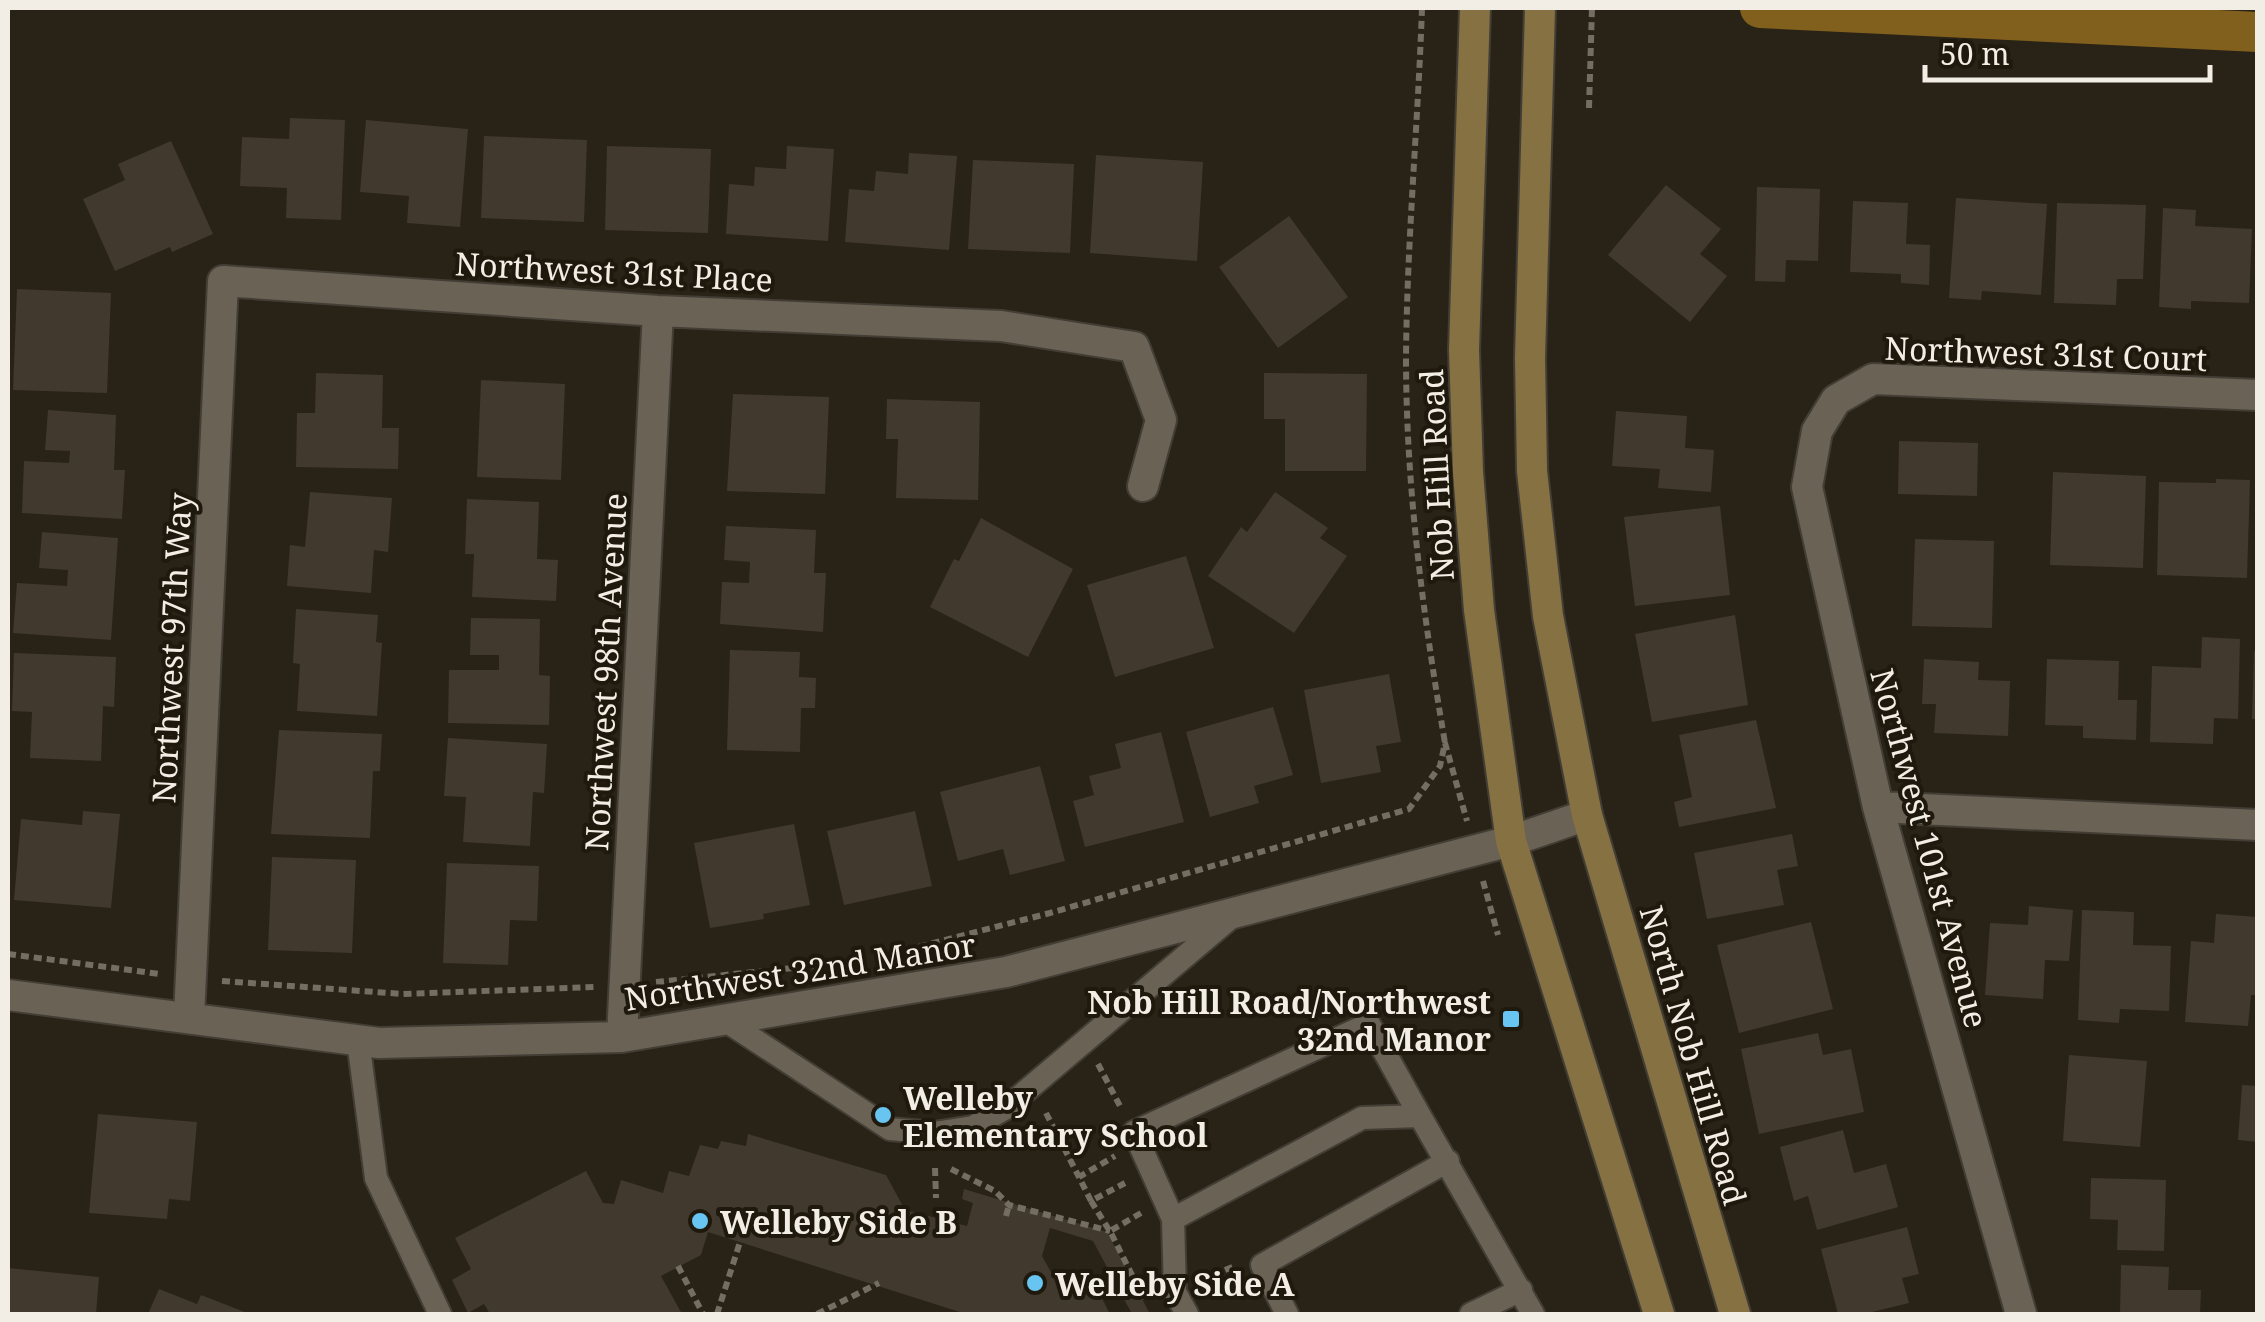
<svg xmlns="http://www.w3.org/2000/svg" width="2265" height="1322" font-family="'Noto Serif',serif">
<rect width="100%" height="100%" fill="#292216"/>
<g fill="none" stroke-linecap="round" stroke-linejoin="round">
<path stroke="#81601e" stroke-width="40" d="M1760,8L2258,32"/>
</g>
<path fill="#41392d" d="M290,118L345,120L341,220L286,218L287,188L240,186L242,137L289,139Z
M366,120L468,129L460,227L407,223L409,196L360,192Z
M484,136L587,140L584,222L481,218Z
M171,141L213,234L172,252L170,247L115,271L83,199L125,180L118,164Z
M607,146L711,149L708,233L605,230Z
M787,146L834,149L828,241L726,234L729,184L754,186L755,167L786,169Z
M909,153L957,156L949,250L845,242L849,189L874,191L876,171L908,174Z
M1096,155L1203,162L1197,261L1090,253Z
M973,160L1074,164L1070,253L968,249Z
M1666,185L1721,229L1700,254L1727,276L1690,322L1608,255Z
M1757,187L1820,189L1818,261L1786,260L1785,282L1755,281Z
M1956,198L2047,204L2041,295L1982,291L1981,300L1949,298Z
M1853,201L1908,203L1906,244L1930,245L1929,285L1901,283V274L1850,272Z
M2057,203L2146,205L2143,279H2117L2116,305L2054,303Z
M2163,208L2196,210L2195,226L2252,229L2249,303L2191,301V309L2159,307Z
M1289,216L1348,297L1278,348L1219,267Z
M17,289L111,293L107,393L13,390Z
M316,373L383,375L382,428H399L398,469L296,467L297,413H315Z
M1264,373L1367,374L1366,471H1285V419H1264Z
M481,380L565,384L561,480L477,477Z
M733,394L829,397L825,494L727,491Z
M887,399L980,402L978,500L896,498L898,439H886Z
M48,410L116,415L114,470H125L122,519L22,513L24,461L69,463L70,451L45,450Z
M1616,411L1687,416L1685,448L1714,450L1711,492L1658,488L1660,469L1612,466Z
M1899,441L1978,443L1977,496L1898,494Z
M2053,472L2146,476L2143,568L2050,565Z
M2216,479L2250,480L2247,578L2157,575L2159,482L2216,483Z
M310,492L392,498L388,552L374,550L371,593L287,586L290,545L305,547Z
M1275,492L1328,528L1320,538L1347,556L1294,633L1208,576L1241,527L1247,532Z
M467,499L539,502L537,559L558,560L556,601L472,597L474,554H465Z
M1720,506L1730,595L1635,606L1624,517Z
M981,518L1073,569L1028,657L930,607L954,559L959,561Z
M726,526L816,530L814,573H826L823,632L720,624L722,582L749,583L750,562L724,560Z
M42,532L118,538L111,640L13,633L17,583L67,586L68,570L39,568Z
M1915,539L1994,541L1992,628L1912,626Z
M1186,556L1214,648L1115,677L1087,585Z
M296,609L378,615L376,642L382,643L377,716L297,711L300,664L293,663Z
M1735,615L1748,705L1652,722L1635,634Z
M471,618L540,619L539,675L550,676L549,725L448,723L449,670H499V655H470Z
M2202,637L2240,639L2238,719L2214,718L2213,744L2150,742L2152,666L2201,668Z
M730,650L800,652L799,677L816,678L815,708H801L800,752L727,750Z
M2254,651H2258V719H2252Z
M14,653L116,657L114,707L103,706L101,761L30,758L32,712L12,711Z
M1924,659L1979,662L1978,680L2010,681L2008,736L1934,733L1936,704H1922Z
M2047,659L2119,661L2118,700H2137L2136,740L2083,738V726L2045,725Z
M1389,674L1401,742L1376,746L1381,772L1321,783L1304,690Z
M1273,707L1293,775L1254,786L1259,803L1210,817L1186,732Z
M1756,720L1776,808L1679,827L1674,802L1692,797L1679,735Z
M279,730L382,734L380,771H373L370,838L271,834Z
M1161,732L1184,822L1085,847L1073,801L1094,795L1089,776L1121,768L1115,744Z
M448,738L547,744L544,793L533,792L530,846L463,842L466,797L444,796Z
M1040,766L1065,861L1010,875L1003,849L958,861L940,792Z
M83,811L120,814L111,908L14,900L21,819L82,825Z
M915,811L932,886L844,905L827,831Z
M794,824L810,905L763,914L764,919L710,928L694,843Z
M1792,834L1798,866L1777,870L1784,905L1707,919L1694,853Z
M272,857L356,860L352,953L268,950Z
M447,863L539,866L537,921L510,920L508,965L443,963Z
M2029,906L2073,910L2069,961L2045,960L2043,999L1985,995L1990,923L2028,925Z
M2082,910L2134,912L2133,945L2171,946L2169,1011L2120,1009L2119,1023L2078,1020Z
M2216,914L2258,917V995H2251L2248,1026L2185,1022L2191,941L2214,943Z
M1811,922L1833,1009L1739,1033L1717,945Z
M1818,1033L1823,1055L1851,1049L1864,1112L1759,1134L1741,1049Z
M2069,1055L2147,1061L2140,1147L2063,1141Z
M2242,1085L2258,1086V1142L2238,1140Z
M98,1114L197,1122L190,1201L169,1199L167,1219L89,1213Z
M1843,1130L1854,1173L1886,1164L1898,1207L1817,1230L1808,1196L1794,1201L1780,1147Z
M748,1134L886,1175L905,1210L967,1226L973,1203L962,1199L964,1189L1107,1232L1150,1314H1132L1093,1241L1050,1228L1042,1256L1061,1290L1090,1275L1110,1314H966L708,1232L701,1255L661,1276L682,1314H490L484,1304L468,1313L452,1280L471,1269L455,1238L586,1171L603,1203L614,1204L621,1180L663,1193L669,1171L689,1176L700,1145L718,1149L721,1141L746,1146Z
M2091,1178L2166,1180L2164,1251L2117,1250L2118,1220L2090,1219Z
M1907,1227L1919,1274L1902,1278L1909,1303L1864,1314H1838L1821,1249Z
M2121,1265L2169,1267L2168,1290H2201L2200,1314H2120Z
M8,1268L99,1277L96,1314H8Z
M159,1289L197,1304L201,1295L250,1314H148Z"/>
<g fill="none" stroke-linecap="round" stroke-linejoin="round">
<defs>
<path id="lane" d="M723,1019L890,1129L934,1133L973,1127L1006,1108L1235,914
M358,1040L376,1178L440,1314
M1173,1219L1134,1132L1369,1024L1420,1116
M1187,1314L1175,1292L1173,1219L1362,1118L1420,1116L1533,1314
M1287,1314L1262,1265L1448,1161
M1471,1314L1521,1290"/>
<path id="street" d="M1878,807L2258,825
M8,995L379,1043L622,1037L1006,972L1511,841L1587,815
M189,1018L223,281L658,311L1001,326L1134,347L1161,420L1143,486
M622,1037L658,311
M2021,1314L1878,807L1807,487L1817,431L1836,400L1873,379L2258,395"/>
<path id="secondary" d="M1475,8L1464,350L1468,472L1479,610L1511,841L1659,1314
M1540,8L1530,358L1532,471L1548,616L1587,815L1735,1314"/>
</defs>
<use href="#lane" stroke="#433e35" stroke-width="26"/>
<use href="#street" stroke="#433e35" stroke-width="34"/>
<use href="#secondary" stroke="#433e35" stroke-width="34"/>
<path stroke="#736d62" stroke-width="6" stroke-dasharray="8 5" stroke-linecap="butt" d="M1422,8C1418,124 1407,241 1406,357C1406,487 1423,615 1445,743
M1589,108L1592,8
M1483,881L1498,935
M894,953L1050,913L1409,809L1440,766L1445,743L1467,821
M8,954L160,974
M222,981L403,994L594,987
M656,982L823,965
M1098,1064L1120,1106
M1046,1113L1079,1177
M935,1168L936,1198
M951,1169L995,1191L1009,1205L1110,1231
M1091,1201L1079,1177L1115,1156
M1141,1213L1110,1231L1144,1299
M1006,1216L1009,1205
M1109,1230L1091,1201L1125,1183
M678,1266L703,1314
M1201,1280L1235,1266
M717,1314L740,1242
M817,1314L879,1283"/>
<use href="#lane" stroke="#6a6255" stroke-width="22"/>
<use href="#street" stroke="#6a6255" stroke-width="30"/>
<use href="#secondary" stroke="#867143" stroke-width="30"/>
</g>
<g fill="#68c4f0" stroke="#1f190d" stroke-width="4">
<rect x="1501" y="1009" width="20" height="20" rx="5"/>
<circle cx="883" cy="1115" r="10"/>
<circle cx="700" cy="1221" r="10"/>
<circle cx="1035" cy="1283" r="10"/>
</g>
<g text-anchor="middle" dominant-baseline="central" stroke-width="8" stroke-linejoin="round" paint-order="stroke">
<g font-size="32" fill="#f2ede5" stroke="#1f190d">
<text transform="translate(614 271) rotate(3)">Northwest 31st Place</text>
<text transform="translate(2046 353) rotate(2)">Northwest 31st Court</text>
<text transform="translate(1436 475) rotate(-93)">Nob Hill Road</text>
<text transform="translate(171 648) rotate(-87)">Northwest 97th Way</text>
<text transform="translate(605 672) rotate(-87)">Northwest 98th Avenue</text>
<text transform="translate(1930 848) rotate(75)">Northwest 101st Avenue</text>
<text transform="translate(800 971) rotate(-9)">Northwest 32nd Manor</text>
<text transform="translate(1694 1055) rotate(74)">North Nob Hill Road</text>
</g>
<g font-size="32" font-weight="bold" fill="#f2ede5" stroke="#1f190d" text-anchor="start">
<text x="1491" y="1001" text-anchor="end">Nob Hill Road/Northwest<tspan x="1491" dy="37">32nd Manor</tspan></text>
<text x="903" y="1097">Welleby<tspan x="903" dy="37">Elementary School</tspan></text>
<text x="720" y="1221">Welleby Side B</text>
<text x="1055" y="1283">Welleby Side A</text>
</g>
</g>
<rect width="2265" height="1322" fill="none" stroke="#f2ede5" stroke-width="20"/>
<path d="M1925 65v15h285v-15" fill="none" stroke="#f2ede5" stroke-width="5"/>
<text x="1940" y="65" font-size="30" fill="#f2ede5" stroke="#1f190d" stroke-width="8" paint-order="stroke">50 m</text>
</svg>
